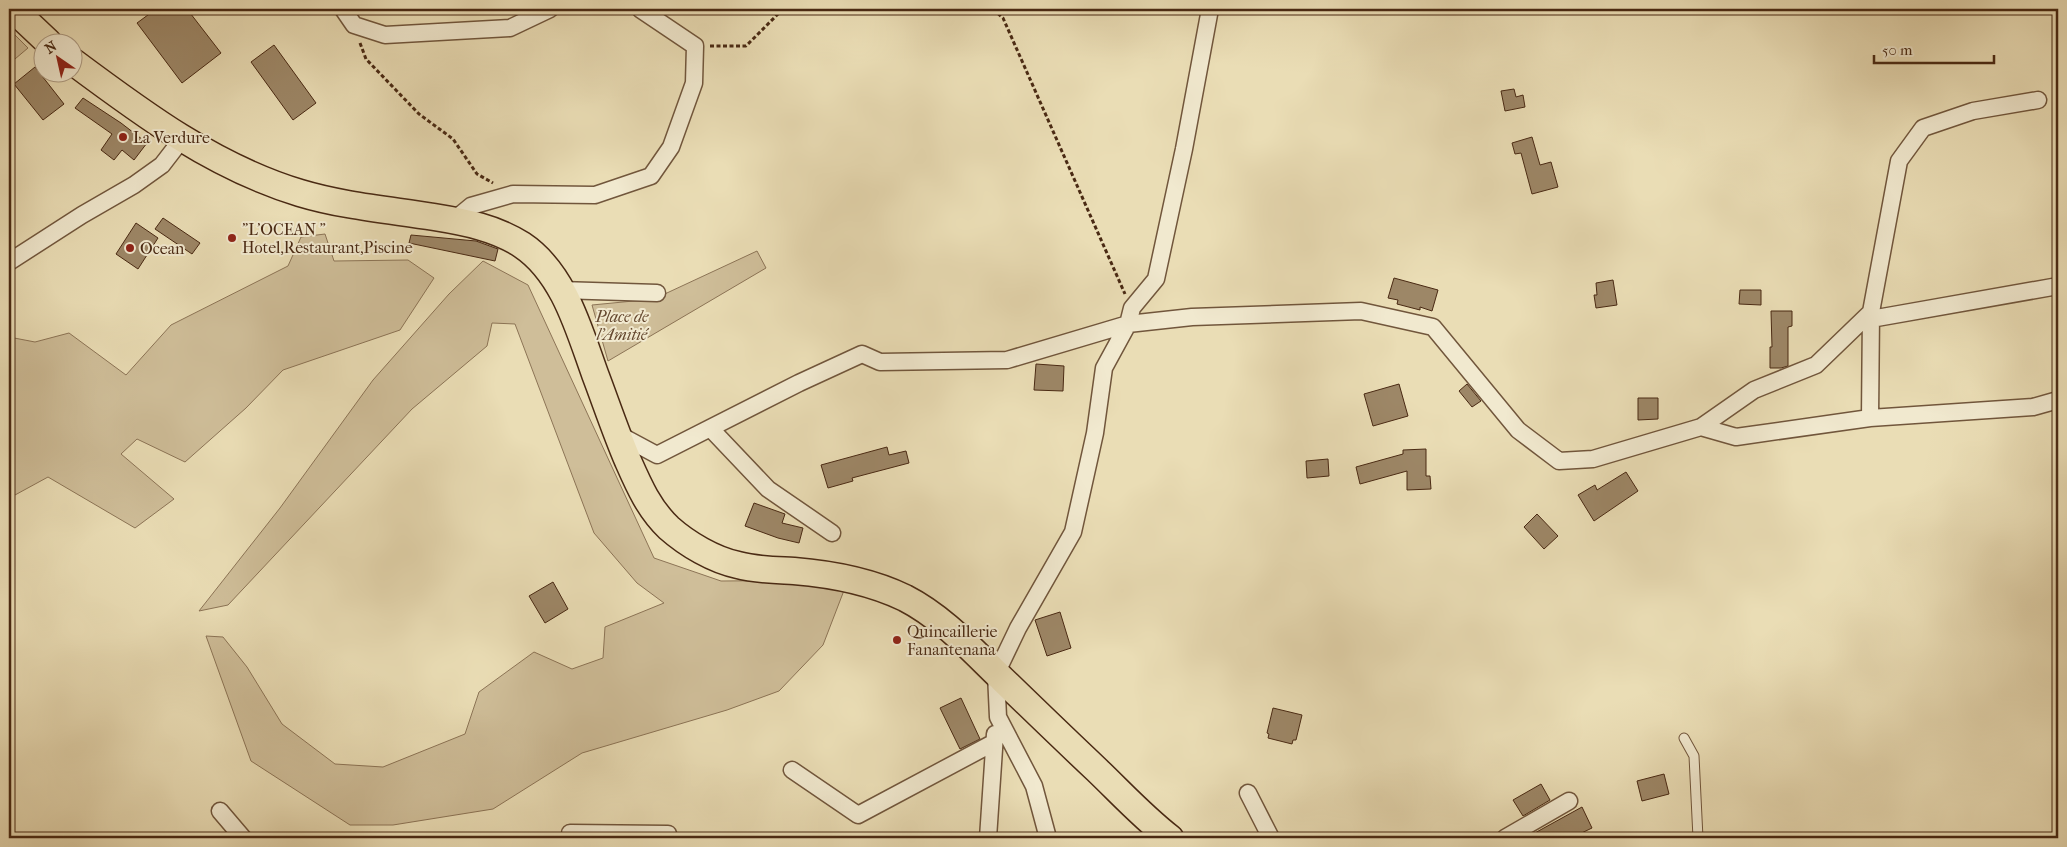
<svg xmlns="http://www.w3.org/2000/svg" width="2067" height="847" font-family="'IM FELL French Canon',serif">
<rect width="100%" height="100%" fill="#eaddb5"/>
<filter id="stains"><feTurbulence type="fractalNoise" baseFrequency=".004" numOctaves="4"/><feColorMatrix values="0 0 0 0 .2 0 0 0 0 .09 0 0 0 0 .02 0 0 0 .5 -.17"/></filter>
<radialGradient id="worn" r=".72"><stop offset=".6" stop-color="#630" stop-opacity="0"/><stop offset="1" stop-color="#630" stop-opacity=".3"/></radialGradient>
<path fill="#cfbe99" stroke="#8c7456" d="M9,29L28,48L9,64Z
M325,234L334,261L408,260L434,278L400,330L283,370L246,408L185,462L137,439L121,454L174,499L135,528L48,477L15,495L9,490V337L35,342L69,333L126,375L171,325L288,266L301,237Z
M757,251L766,268L608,361L592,305L654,299Z
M483,261L528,285L654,558L721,581L848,580L823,645L779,691L727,710L582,753L493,809L393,825H350L251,761L206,636L223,637L247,667L282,724L335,764L383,767L465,734L479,692L534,652L572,669L603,658L605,627L664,603L637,583L594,533L515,324L492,323L487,346L412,409L228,605L199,611L280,508L373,380L449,294Z"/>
<path fill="#9d8767" stroke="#492913" d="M156,9H187L221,53L182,83L137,23Z
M274,45L316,103L293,120L251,62Z
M35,67L64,104L43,120L14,84Z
M1514,89L1516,97L1523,95L1525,107L1505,111L1501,91Z
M83,98L121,123L147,143L134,160L122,150L114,160L101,150L112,134L75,108Z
M1532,137L1540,165L1551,162L1558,187L1532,194L1521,153L1515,154L1512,143Z
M163,218L200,243L192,254L155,229Z
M136,223L158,238L138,269L116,254Z
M411,235L476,241L498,249L495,261L409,243Z
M1394,278L1438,290L1432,311L1420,307V310L1397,304L1398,300L1388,298Z
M1613,280L1617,305L1596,308L1594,295H1597L1596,283Z
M1740,290H1761V305L1739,304Z
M1771,311H1792V326L1788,327V366L1781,368H1770V347H1772Z
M1036,364L1064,366L1063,391L1034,390Z
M1399,384L1408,416L1373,426L1364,394Z
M1467,384L1481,401L1472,407L1459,391Z
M1638,398H1658V419L1638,420Z
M887,447L889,455L906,451L909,463L852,478L853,481L828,488L821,465Z
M1426,449V476H1430L1431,489L1407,490V471L1360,484L1356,467L1403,454V450Z
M1328,459L1329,476L1307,478L1306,461Z
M1626,472L1638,491L1594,521L1578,495L1595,485L1597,490Z
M754,503L785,514L782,523L803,528L799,543L778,538L745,526Z
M1537,514L1558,536L1544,549L1524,527Z
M553,582L568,609L545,623L529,596Z
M1060,612L1071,648L1047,656L1035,620Z
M961,698L980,739L960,749L940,708Z
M1273,708L1302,715L1296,740H1293L1292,744L1268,738L1269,734L1267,733Z
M1664,774L1669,794L1642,801L1637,781Z
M1541,784L1550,800L1523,816L1513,800Z
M1582,807L1592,828L1571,838H1535L1533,834Z"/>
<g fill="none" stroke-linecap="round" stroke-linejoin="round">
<defs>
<path id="service" d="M1684,738L1694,756L1698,838"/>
<path id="minor" d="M343,9L354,25L385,35L510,28L550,9
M454,220L471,206L513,194L595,195L651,176L671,147L694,83L695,46L640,9
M9,262L82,215L134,185L162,165L182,139
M560,290L657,293
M1871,319L2058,286
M1870,418L1871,312
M1701,427L1736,437L1870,418L2033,407L2058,400
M711,429L768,489L832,533
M616,433L657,455L799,383L862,354L880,362L1007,360L1128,324L1192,317L1361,311L1433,327L1518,430L1559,461L1593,459L1701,427L1754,390L1816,365L1871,312L1899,161L1923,128L1973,111L2038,100
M792,770L858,815L993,743
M1248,793L1271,838
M220,811L243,838
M570,833L668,834L669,838
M988,838L995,734
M1048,838L1034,786L998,717L996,674L1018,628L1073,532L1095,433L1104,368L1128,324L1132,308L1156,279L1184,149L1210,9
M1505,838L1569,801"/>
<path id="primary" d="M13,9L48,42
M72,61C143,114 214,167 300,193C343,206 390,210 434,217C465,222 496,228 522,245C564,273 579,330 595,374C606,403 616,433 628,461C639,486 649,509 669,528C687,544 714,560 738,565C756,570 775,570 794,571C831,574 872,582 905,598C942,617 970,648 999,676C1031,707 1064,739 1097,770C1121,793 1144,818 1170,838"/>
</defs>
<use href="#service" stroke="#71563c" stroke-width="11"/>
<use href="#minor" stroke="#71563c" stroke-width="19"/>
<use href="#primary" stroke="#492913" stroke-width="29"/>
<path stroke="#492913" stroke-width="3" stroke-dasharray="4 2.5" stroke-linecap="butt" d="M993,9L1003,18L1125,294
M360,43L366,59L419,114L453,139L477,174L493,183
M710,46H746L783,9"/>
<use href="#service" stroke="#f1e9cf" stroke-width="9"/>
<use href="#minor" stroke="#f1e9cf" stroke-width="16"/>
<use href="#primary" stroke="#eaddb5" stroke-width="26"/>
</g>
<g fill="#8f2418" stroke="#f1e9cf" stroke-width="2">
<circle cx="123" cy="137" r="5"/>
<circle cx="232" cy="238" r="5"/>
<circle cx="130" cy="248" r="5"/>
<circle cx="897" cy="640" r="5"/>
</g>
<g text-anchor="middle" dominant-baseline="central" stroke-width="4" stroke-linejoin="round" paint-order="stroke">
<g font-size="16" fill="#492913" stroke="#f1e9cf" text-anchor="start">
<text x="133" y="137">La Verdure</text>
<text x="242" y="229">"L'OCEAN "<tspan x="242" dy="18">Hotel,Restaurant,Piscine</tspan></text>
<text x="140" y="248">Ocean</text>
<text x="907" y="631">Quincaillerie<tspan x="907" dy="18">Fanantenana</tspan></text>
</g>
<g font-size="16" font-style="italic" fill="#64472e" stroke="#f1e9cf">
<text x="622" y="316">Place de<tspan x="622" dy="18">l'Amitié</tspan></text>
</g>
</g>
<rect width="2067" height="847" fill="none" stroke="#eaddb5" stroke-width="30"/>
<rect x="10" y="10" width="2047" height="827" fill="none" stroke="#492913" stroke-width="2.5"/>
<rect x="15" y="15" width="2037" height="817" fill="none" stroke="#492913"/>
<g transform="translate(58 58) rotate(326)"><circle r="24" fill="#f1e9cf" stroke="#ae9c84"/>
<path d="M0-4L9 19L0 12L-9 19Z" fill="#8f2418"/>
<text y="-8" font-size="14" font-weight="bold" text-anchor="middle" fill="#492913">N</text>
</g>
<path d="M1874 55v8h120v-8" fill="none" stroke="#492913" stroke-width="2.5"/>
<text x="1882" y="55" font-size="15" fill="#492913" stroke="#f1e9cf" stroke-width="4" paint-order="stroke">50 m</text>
<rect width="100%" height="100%" filter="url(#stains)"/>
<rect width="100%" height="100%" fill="url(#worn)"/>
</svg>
